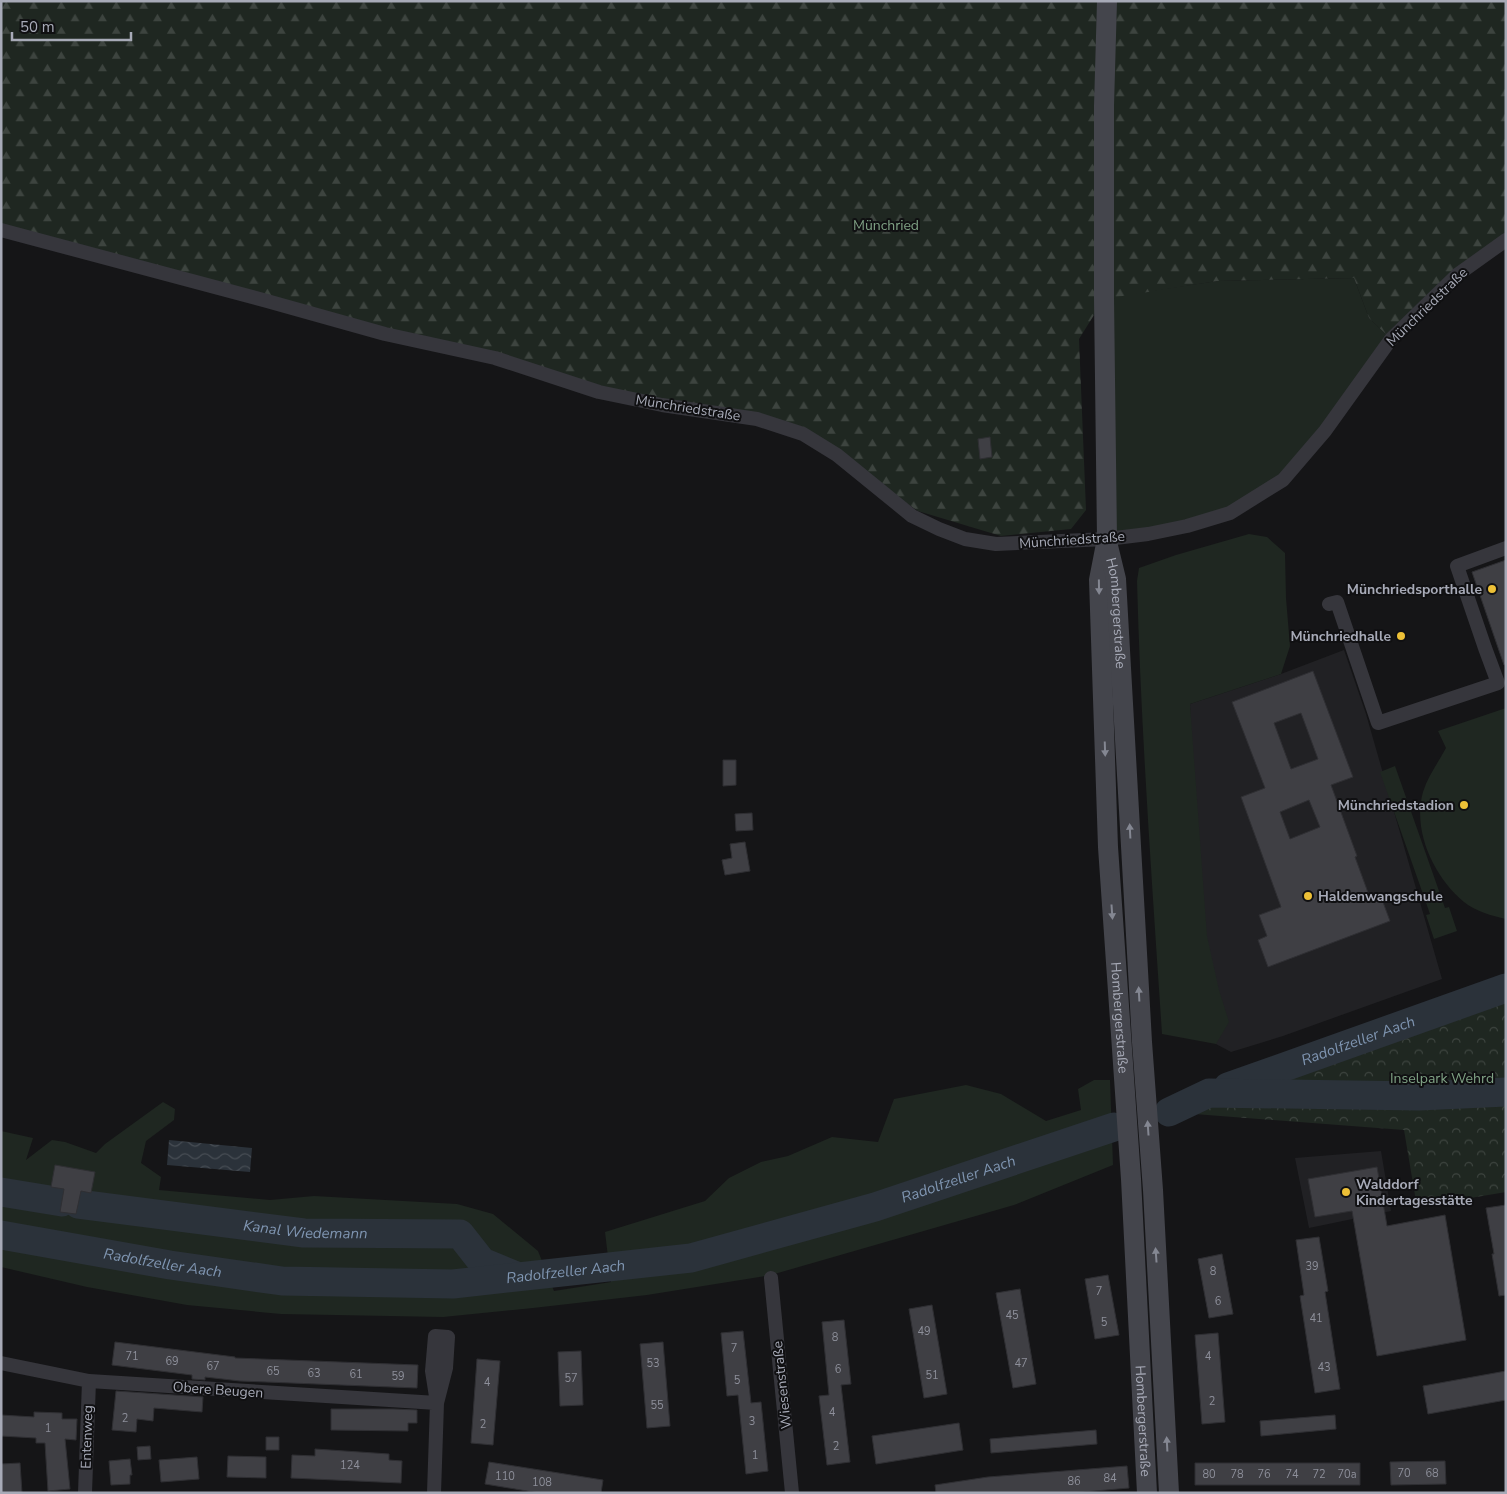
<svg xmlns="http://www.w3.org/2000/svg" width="1507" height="1494" font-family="'Nunito Sans',sans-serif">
<defs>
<pattern id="forest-firs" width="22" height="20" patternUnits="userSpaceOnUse" patternTransform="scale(1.25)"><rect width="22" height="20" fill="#1f2721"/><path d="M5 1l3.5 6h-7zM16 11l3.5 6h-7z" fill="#3d443f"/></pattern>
<pattern id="park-crowns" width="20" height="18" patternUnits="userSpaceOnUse" patternTransform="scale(1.25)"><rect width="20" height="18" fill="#1f2721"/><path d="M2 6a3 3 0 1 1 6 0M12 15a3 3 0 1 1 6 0" fill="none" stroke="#3d443f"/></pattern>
<pattern id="water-waves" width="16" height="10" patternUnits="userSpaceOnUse" patternTransform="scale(1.25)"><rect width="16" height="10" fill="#2b323a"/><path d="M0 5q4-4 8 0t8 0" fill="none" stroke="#474d54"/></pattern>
</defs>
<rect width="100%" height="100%" fill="#151517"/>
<path fill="#212124" d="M1344,650L1366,714L1442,979L1283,1036L1231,1052L1216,1044L1196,962L1190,704L1281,674Z
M1381,1151L1391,1211L1309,1228L1295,1158Z"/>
<path fill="#1f2721" d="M1354,278L1369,318L1391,339L1283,480L1230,513L1107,539L1104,298L1217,281Z
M1249,534L1267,537L1285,553L1286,598L1290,646L1281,674L1190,704L1207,936L1219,990L1229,1022L1216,1044L1162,1034C1152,883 1141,732 1137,581L1139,568L1176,555Z
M1506,708V919C1492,916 1475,911 1464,902C1434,877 1412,831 1423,792C1428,776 1438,763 1446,748L1438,731Z
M1395,766L1445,908L1449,907L1457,931L1434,939L1426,915L1430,914L1380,772Z
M1094,1080H1110L1113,1165L1014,1205L771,1275L647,1295L533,1308L443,1317L281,1314L187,1305L87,1287L1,1267V1131L33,1138L26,1160L52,1140L65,1142L96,1153L105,1144L163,1102L175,1109L174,1120L146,1141L141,1163L161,1177L159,1190L270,1200L314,1196L457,1204L493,1214L538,1251L554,1291L611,1282L605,1232L705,1201L729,1178L761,1162L788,1156L832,1137L878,1142L894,1099L966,1085L1001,1094L1046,1121L1081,1110L1078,1089Z"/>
<path fill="url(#forest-firs)" d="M1,1H1506V240L1391,339L1369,318L1354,278L1217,281L1104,299L1079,339L1086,510L1071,529L1001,536L918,511L803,432L661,402L1,227Z"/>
<path fill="url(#park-crowns)" d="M1506,988V1192L1417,1207L1404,1130L1169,1112L1209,1093Z"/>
<path fill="url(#water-waves)" d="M169,1140L252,1148L250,1172L167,1165Z"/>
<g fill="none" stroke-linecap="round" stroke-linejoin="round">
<g stroke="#2b323a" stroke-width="29">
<path id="s1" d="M1228,1087L1506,988"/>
<path d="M1169,1112L1209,1093L1419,1096L1506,1092"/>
<path d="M1,1192L62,1202"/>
<path id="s2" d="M78,1204L304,1233L460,1234L482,1262L516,1276"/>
<path id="s3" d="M1,1235L170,1265L282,1281L453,1284L691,1258L875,1207L1114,1127"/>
</g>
</g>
<path fill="#3f3f44" stroke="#2f2f33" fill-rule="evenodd" d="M990,437L992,457L980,459L978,439Z
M1506,560V664L1504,665L1472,572Z
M1313,671L1353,777L1331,785L1357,856L1355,857L1370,898L1380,894L1390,921L1268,967L1258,940L1267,936L1259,915L1281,907L1241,797L1265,788L1232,702ZM1301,713L1318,759L1291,769L1274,723ZM1309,800L1320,827L1290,839L1280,812Z
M723,760H736V785L723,786Z
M752,813L753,830L736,831L735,814Z
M745,842L750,871L725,875L722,860L732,858L730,844Z
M55,1165L95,1172L91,1193L81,1191L76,1214L60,1212L64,1189L51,1187Z
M1377,1167L1387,1226L1445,1215L1466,1340L1377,1356L1352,1211L1315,1217L1308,1179Z
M1506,1205V1295L1499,1296L1492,1254H1494L1486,1208Z
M1319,1237L1328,1291L1325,1292L1340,1389L1315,1393L1300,1296L1304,1295L1296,1240Z
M1222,1254L1233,1314L1209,1318L1198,1259Z
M1108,1275L1119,1335L1095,1339L1085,1279Z
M1020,1289L1036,1384L1013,1388L996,1293Z
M932,1305L947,1394L924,1398L909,1309Z
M844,1320L851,1384L841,1385L850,1462L827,1465L819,1396L829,1395L822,1322Z
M743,1331L751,1403L761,1402L768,1471L746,1474L738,1395L727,1396L721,1333Z
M1218,1333L1225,1422L1202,1424L1195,1335Z
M115,1342L235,1357V1358L418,1365L417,1388L240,1381L205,1377V1380L192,1379V1375L112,1365Z
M663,1342L670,1426L647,1428L640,1344Z
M581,1351L583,1405L560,1406L558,1352Z
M477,1359L500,1361L493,1445L471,1443Z
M1506,1371V1400L1428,1414L1423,1386Z
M116,1391L203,1397L202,1412L154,1408L153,1421L137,1419L136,1432L112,1430Z
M331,1409H393L417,1410V1423H408V1431L331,1430Z
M34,1412L62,1413V1419H77L76,1440L65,1439L70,1489L48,1491L45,1443H36V1438L1,1436V1415L34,1417Z
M1335,1415L1336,1429L1261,1436L1260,1421Z
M959,1423L963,1450L876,1464L872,1436Z
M1096,1430L1097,1444L991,1453L990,1439Z
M266,1437H279V1450H266Z
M150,1446L151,1459L138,1460L137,1447Z
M315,1449L389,1454V1460L402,1461L401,1483L291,1478L292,1455L315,1456Z
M228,1456L266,1457V1478L227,1477Z
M197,1457L199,1479L161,1482L159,1460Z
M130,1459L132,1475H130V1484L111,1485L109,1461Z
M1445,1461L1446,1484L1391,1485L1390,1462Z
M489,1462L603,1480L601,1493H539L485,1484Z
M20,1463L22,1493H1V1464Z
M1195,1463H1360V1485H1195Z
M1127,1466L1129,1488L1072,1493H936L935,1485L988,1477Z"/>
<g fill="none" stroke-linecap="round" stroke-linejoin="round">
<path stroke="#36363c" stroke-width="14" d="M1,230L267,301L385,334L495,358L599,392L662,405L757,419L803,434L837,455L912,516L939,529L965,539L996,544L1107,539L1148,534L1187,526L1230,513L1283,480L1325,431L1391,339L1457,275L1506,240
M1329,604L1337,602L1378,723L1498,683L1485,648L1457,566L1506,548
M771,1278L792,1493
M1,1363L89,1381L437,1403
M85,1493L89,1381
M434,1493L437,1403L432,1371L435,1336L448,1337L446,1368L437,1403"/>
<g stroke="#44454c" stroke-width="20">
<path id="s4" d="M1107,1L1104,106V298L1107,539L1099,580L1108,847L1131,1179L1147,1493"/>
<path id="s5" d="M1108,546L1116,579L1142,1042L1153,1190L1169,1493"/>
</g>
</g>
<defs><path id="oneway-solid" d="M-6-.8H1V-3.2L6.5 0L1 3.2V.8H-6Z" transform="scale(1.25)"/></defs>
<g fill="#848792">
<use href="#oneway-solid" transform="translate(1099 587) rotate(89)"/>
<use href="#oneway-solid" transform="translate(1105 749) rotate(88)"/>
<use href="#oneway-solid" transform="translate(1130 831) rotate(-93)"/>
<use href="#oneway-solid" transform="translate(1112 912) rotate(86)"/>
<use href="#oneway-solid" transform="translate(1139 994) rotate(-93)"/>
<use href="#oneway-solid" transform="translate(1148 1128) rotate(-94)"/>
<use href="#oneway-solid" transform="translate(1156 1255) rotate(-94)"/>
<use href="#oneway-solid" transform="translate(1167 1444) rotate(-93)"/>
</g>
<g fill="#edc037" stroke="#101012" stroke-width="2">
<circle cx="1492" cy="589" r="5"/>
<circle cx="1401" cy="636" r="5"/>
<circle cx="1464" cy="805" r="5"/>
<circle cx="1308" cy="896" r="5"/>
<circle cx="1346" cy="1192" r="5"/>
</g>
<g text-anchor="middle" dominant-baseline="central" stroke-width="4" stroke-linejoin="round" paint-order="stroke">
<g font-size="11" fill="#8d8f9a">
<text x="1312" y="1266">39</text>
<text x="1213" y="1271">8</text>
<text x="1099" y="1291">7</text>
<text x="1218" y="1301">6</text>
<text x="1012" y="1315">45</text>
<text x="1316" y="1318">41</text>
<text x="1104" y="1322">5</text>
<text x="924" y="1331">49</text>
<text x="835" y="1337">8</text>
<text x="734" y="1348">7</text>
<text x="132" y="1356">71</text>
<text x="1208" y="1356">4</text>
<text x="172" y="1361">69</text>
<text x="653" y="1363">53</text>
<text x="1021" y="1363">47</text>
<text x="213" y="1366">67</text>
<text x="1324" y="1367">43</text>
<text x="838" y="1369">6</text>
<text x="273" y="1371">65</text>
<text x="314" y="1373">63</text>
<text x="356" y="1374">61</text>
<text x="932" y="1375">51</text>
<text x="398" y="1376">59</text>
<text x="571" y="1378">57</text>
<text x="737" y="1380">5</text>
<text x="487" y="1382">4</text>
<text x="1212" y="1401">2</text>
<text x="657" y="1405">55</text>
<text x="832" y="1412">4</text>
<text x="125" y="1418">2</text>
<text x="752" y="1421">3</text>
<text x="483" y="1424">2</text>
<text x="48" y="1428">1</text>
<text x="836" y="1446">2</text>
<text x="755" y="1455">1</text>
<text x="350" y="1465">124</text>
<text x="1404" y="1473">70</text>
<text x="1432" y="1473">68</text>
<text x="1209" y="1474">80</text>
<text x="1237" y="1474">78</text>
<text x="1264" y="1474">76</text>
<text x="1292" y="1474">74</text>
<text x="1319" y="1474">72</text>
<text x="1347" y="1474">70a</text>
<text x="505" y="1476">110</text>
<text x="1110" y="1478">84</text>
<text x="1074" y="1481">86</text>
<text x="542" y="1482">108</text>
</g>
<g font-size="14" fill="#7fa184" stroke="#101012">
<text x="886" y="225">Münchried</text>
<text x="1442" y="1078">Inselpark Wehrd</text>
</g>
<g font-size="14" fill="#a7aab7" stroke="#101012">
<text transform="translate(1427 307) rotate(-44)">Münchriedstraße</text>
<text transform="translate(688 408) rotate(9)">Münchriedstraße</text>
<text transform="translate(1072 540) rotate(-4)">Münchriedstraße</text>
<text stroke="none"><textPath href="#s5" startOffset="68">Hombergerstraße</textPath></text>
<text stroke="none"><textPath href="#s4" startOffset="1018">Hombergerstraße</textPath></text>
<text transform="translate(782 1385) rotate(-96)">Wiesenstraße</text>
<text transform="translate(218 1390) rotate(4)">Obere Beugen</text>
<text stroke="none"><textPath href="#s4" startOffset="1422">Hombergerstraße</textPath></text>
<text transform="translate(87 1437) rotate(-88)">Entenweg</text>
</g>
<g font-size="14" font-weight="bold" fill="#a7aab7" stroke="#101012" text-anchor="end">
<text x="1482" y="589">Münchriedsporthalle</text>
<text x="1391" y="636">Münchriedhalle</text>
<text x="1454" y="805">Münchriedstadion</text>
<text x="1318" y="896" text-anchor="start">Haldenwangschule</text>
<text x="1356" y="1184" text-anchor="start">Walddorf<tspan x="1356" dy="16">Kindertagesstätte</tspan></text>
</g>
<g font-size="15" font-style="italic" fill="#7f95b1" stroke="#101012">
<text stroke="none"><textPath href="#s1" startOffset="138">Radolfzeller Aach</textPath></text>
<text stroke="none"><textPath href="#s3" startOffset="974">Radolfzeller Aach</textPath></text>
<text stroke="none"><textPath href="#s2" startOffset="229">Kanal Wiedemann</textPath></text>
<text stroke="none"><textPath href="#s3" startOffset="164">Radolfzeller Aach</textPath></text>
<text stroke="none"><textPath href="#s3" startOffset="569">Radolfzeller Aach</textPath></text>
</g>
</g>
<rect width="1507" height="1494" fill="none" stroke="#a7aab7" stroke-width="5"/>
<path d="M12 32v8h119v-8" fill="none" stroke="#a7aab7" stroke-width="2.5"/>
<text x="20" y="32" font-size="15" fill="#a7aab7" stroke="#101012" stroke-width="4" paint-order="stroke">50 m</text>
</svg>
